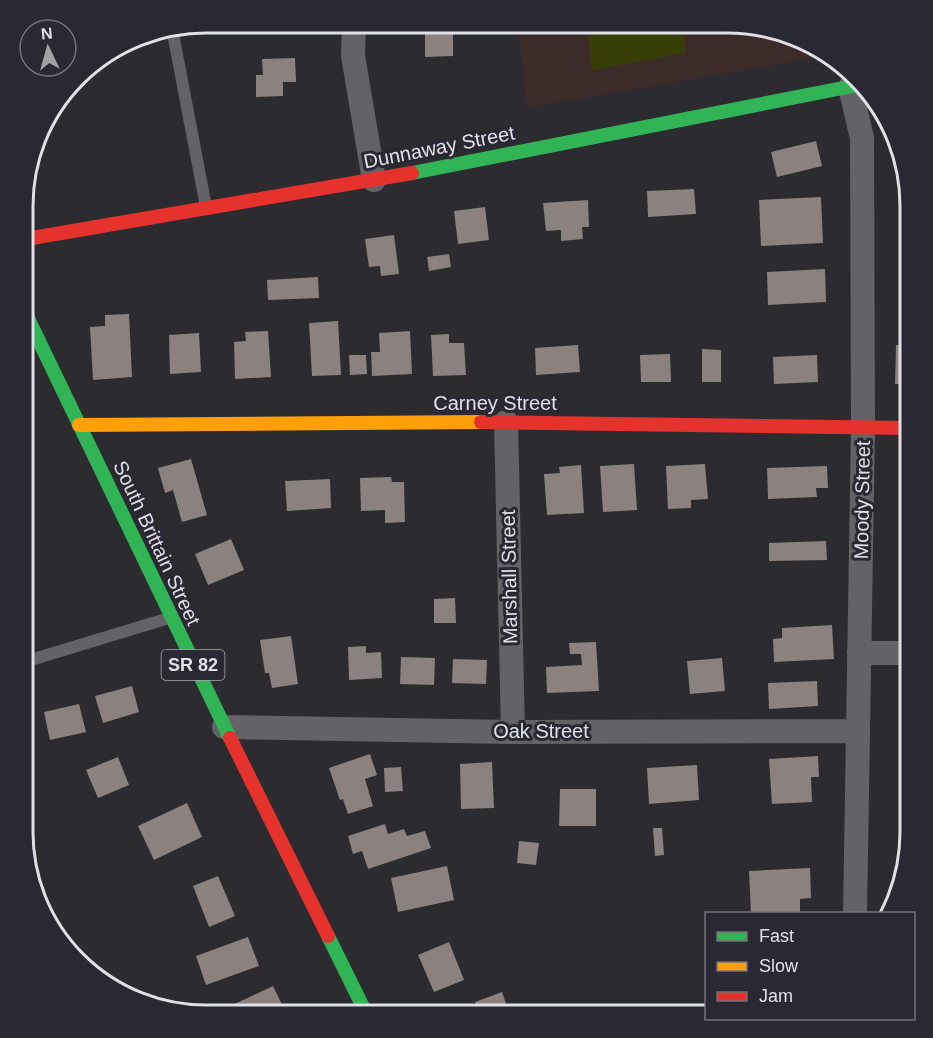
<svg xmlns="http://www.w3.org/2000/svg" width="933" height="1038" font-family="Arial,sans-serif">
<rect width="100%" height="100%" fill="#2b2b30"/>
<path fill="#3c2c29" d="M517,23L750,24L819,47L828,56L527,108Z"/>
<path fill="#383f06" d="M611,24H684L686,53L592,70L587,28Z"/>
<path fill="#8b817e" d="M425,23H453V56L425,57Z
M295,58L296,82H283V96L256,97V75H263L262,59Z
M816,141L822,166L777,177L771,152Z
M694,189L696,214L648,217L647,191Z
M821,197L823,243L761,246L759,200Z
M588,200L589,227H582L583,239L561,241V230L546,231L543,203Z
M485,207L489,240L458,244L454,211Z
M394,235L399,274L381,276L380,266L369,267L365,239Z
M904,249H910V292H906Z
M449,254L451,267L429,271L427,257Z
M825,269L826,302L768,305L767,272Z
M318,277L319,298L268,300L267,280Z
M129,314L132,377L93,380L90,327L105,326V315Z
M338,321L341,375L312,376L309,323Z
M268,331L271,377L235,379L234,342L246,341L245,332Z
M410,331L412,374L372,376L371,352H380L379,333Z
M199,333L201,372L170,374L169,335Z
M449,334V343H464L466,375L433,376L431,335Z
M578,345L580,372L536,375L535,348Z
M896,345H910V384H895Z
M702,349L721,350V382H702Z
M670,354L671,382H641L640,355Z
M349,355H366L367,374L350,375Z
M817,355L818,382L774,384L773,357Z
M191,459L207,515L182,522L173,490L165,493L158,468Z
M634,464L637,510L603,512L600,466Z
M705,464L708,499L691,500V508L668,509L666,466Z
M581,465L584,513L547,515L544,474L560,473L559,467Z
M827,466L828,488H816L817,497L768,499L767,468Z
M391,477L392,482H404L405,522L385,523V510L361,511L360,478Z
M330,479L331,508L287,511L285,481Z
M231,539L244,570L208,585L195,554Z
M826,541L827,560L769,561V543Z
M455,598L456,623H434V599Z
M832,625L834,659L774,662L773,639L782,638V628Z
M291,636L298,684L272,688L269,673H265L260,640Z
M596,642L599,691L547,693L546,667L582,665L581,654H570L569,643Z
M366,646V653L381,652L382,678L349,680L348,647Z
M401,657L435,658L434,685L400,684Z
M722,658L725,691L690,694L687,661Z
M453,659L487,660L486,684L452,683Z
M817,681L818,706L769,709L768,683Z
M132,686L139,712L103,723L95,696Z
M79,704L86,732L50,740L44,712Z
M24,723L31,748L23,750V724Z
M370,754L377,775L365,779L373,806L348,814L343,799L340,800L329,768Z
M818,756L819,777H811L812,802L772,804L769,759Z
M118,757L129,785L98,798L86,770Z
M492,762L494,808L461,809L460,764Z
M697,765L699,800L649,804L647,768Z
M401,767L403,791L385,792L384,768Z
M560,789H596V826H559Z
M187,803L202,837L154,860L138,826Z
M385,824L388,834L404,829L407,836L425,831L431,848L368,869L362,851L353,854L348,836Z
M653,828H662L664,855L655,856Z
M519,841L539,843L536,865L517,863Z
M447,866L454,900L398,912L391,878Z
M810,868L811,898L800,899V914H751L749,871Z
M218,876L235,916L209,927L193,886Z
M248,937L259,966L206,985L196,956Z
M449,942L464,980L434,992L418,955Z
M273,986L287,1015H229L226,1008Z
M502,992L509,1013L479,1015L475,1002Z"/>
<g fill="none" stroke-linecap="round" stroke-linejoin="round">
<path stroke="#636367" stroke-width="12" d="M172,28L206,207
M24,662L169,618"/>
<path stroke="#636367" stroke-width="24" d="M354,23L353,56L374,180
M850,87L862,138L863,428L855,914
M506,422L513,732
M859,653H910
M224,727L513,732L858,731"/>
<path stroke="#30b455" stroke-width="14" d="M412,173L858,85
M25,312L230,738
M328,936L367,1015"/>
<path stroke="#ff9f0a" stroke-width="14" d="M79,425L481,422"/>
<path stroke="#e5322d" stroke-width="14" d="M26,239L412,173
M481,422L910,428
M230,738L328,936"/>
</g>
<g text-anchor="middle" dominant-baseline="central" stroke-width="6" stroke-linejoin="round" paint-order="stroke">
<rect fill="#2a2833" stroke="#a9a9b1" stroke-width="1.5" x="161.5" y="650" width="63" height="30" rx="4.5"/>
<g font-size="18" font-weight="bold" fill="#e0e0e7">
<text x="193" y="665">SR 82</text>
</g>
<g font-size="20" fill="#e0e0e7" stroke="#2a2833">
<text transform="translate(439 147) rotate(-11)">Dunnaway Street</text>
<text x="495" y="403">Carney Street</text>
<text transform="translate(862 500) rotate(-89)">Moody Street</text>
<text transform="translate(157 543) rotate(65)">South Brittain Street</text>
<text transform="translate(509 577) rotate(-91)">Marshall Street</text>
<text x="541" y="731">Oak Street</text>
</g>
</g>
<path d="M0 0H933V1038H0ZM206 33H727A173 173 0 0 1 900 206V832A173 173 0 0 1 727 1005H206A173 173 0 0 1 33 832V206A173 173 0 0 1 206 33Z" fill="#2a2833" fill-rule="evenodd"/>
<path fill="none" stroke="#e0e0e7" stroke-width="3" d="M206 33H727A173 173 0 0 1 900 206V832A173 173 0 0 1 727 1005H206A173 173 0 0 1 33 832V206A173 173 0 0 1 206 33Z"/>
<rect x="705" y="912" width="210" height="108" fill="#2a2833" stroke="#73727b" stroke-width="1.5"/>
<rect x="717" y="932" width="30" height="9" fill="#30b455" stroke="#73727b" stroke-width="1.5"/>
<text x="759" y="942" font-size="18" fill="#e0e0e7">Fast</text>
<rect x="717" y="962" width="30" height="9" fill="#ff9f0a" stroke="#73727b" stroke-width="1.5"/>
<text x="759" y="972" font-size="18" fill="#e0e0e7">Slow</text>
<rect x="717" y="992" width="30" height="9" fill="#e5322d" stroke="#73727b" stroke-width="1.5"/>
<text x="759" y="1002" font-size="18" fill="#e0e0e7">Jam</text>
<g transform="translate(48 48) rotate(355)"><circle r="28" fill="#2a2833" stroke="#73727b" stroke-width="1.5"/>
<path d="M0-4.5L10 22L0 15L-10 22Z" fill="#a1a1a7"/>
<text y="-9" font-size="16" font-weight="bold" text-anchor="middle" fill="#e0e0e7">N</text>
</g>
</svg>
